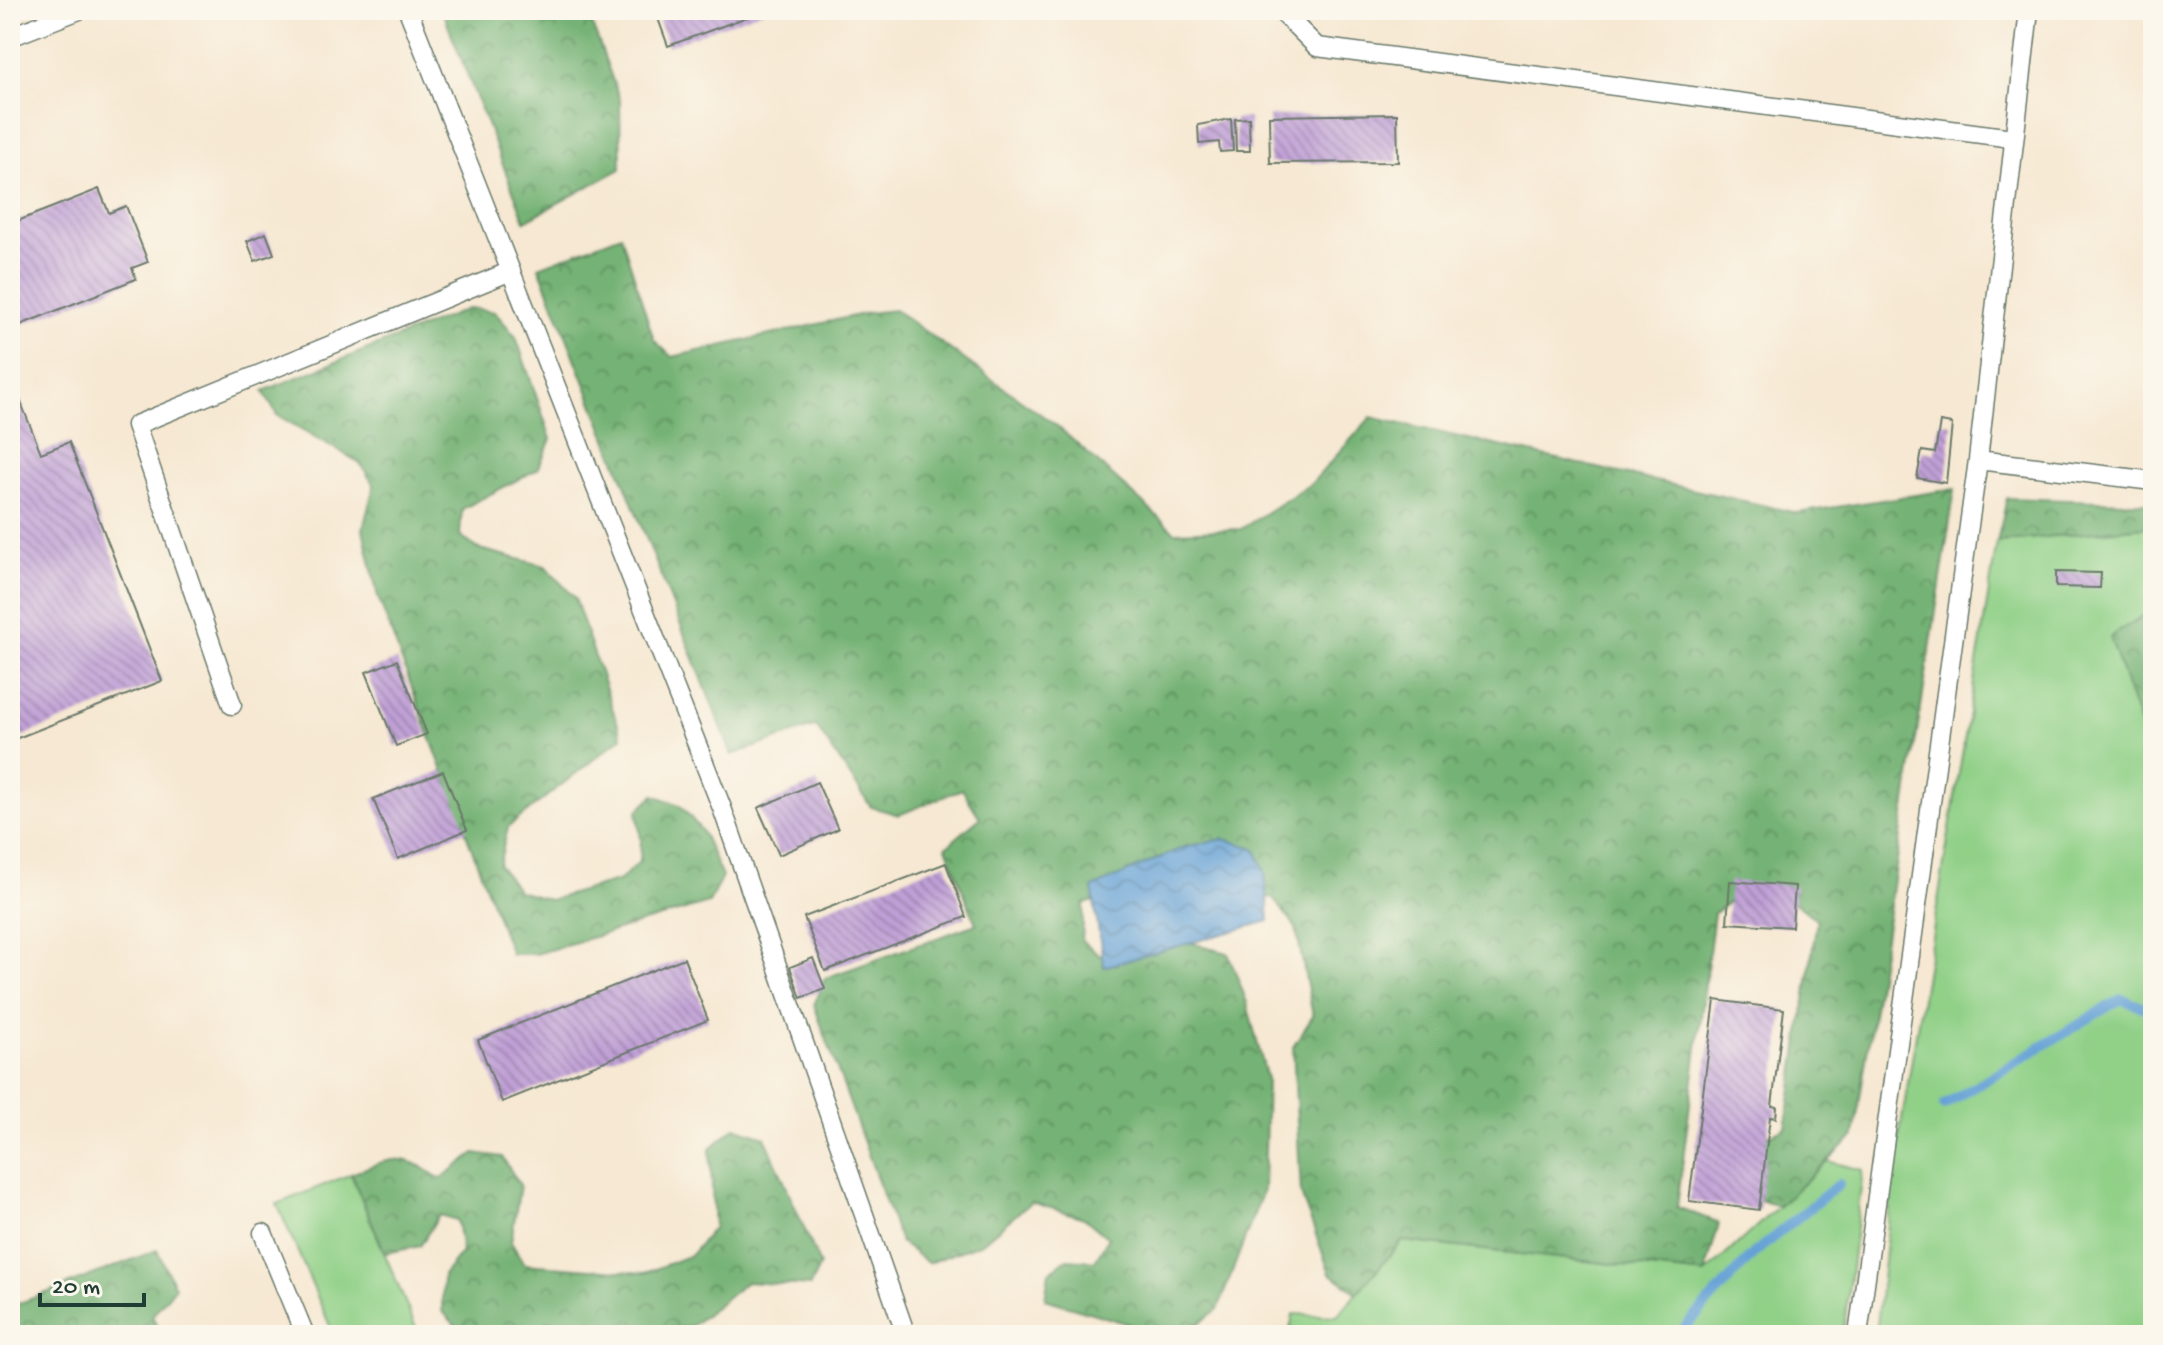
<svg xmlns="http://www.w3.org/2000/svg" width="2163" height="1345" font-family="'Gochi Hand',sans-serif">
<defs>
<pattern id="forest-crowns" width="20" height="18" patternUnits="userSpaceOnUse" patternTransform="scale(2)"><rect width="20" height="18" fill="#74b274"/><path d="M2 6a3 3 0 1 1 6 0M12 15a3 3 0 1 1 6 0" fill="none" stroke="#5f9260"/></pattern>
<pattern id="water-waves" width="16" height="10" patternUnits="userSpaceOnUse" patternTransform="scale(2)"><rect width="16" height="10" fill="#65a1d6"/><path d="M0 5q4-4 8 0t8 0" fill="none" stroke="#5384ae"/></pattern>
<pattern id="building-back-hatch" width="6" height="6" patternUnits="userSpaceOnUse" patternTransform="scale(2)"><rect width="6" height="6" fill="#bf9fd6"/><path d="M-1 5l2 2M0 0l6 6M5-1l2 2" fill="none" stroke="#9b83ae"/></pattern>
</defs>
<rect width="100%" height="100%" fill="#fbf7ec"/>
<filter id="ink" filterUnits="userSpaceOnUse"><feTurbulence type="fractalNoise" baseFrequency=".0125" numOctaves="2"/><feDisplacementMap in="SourceGraphic" scale="16" xChannelSelector="R" yChannelSelector="G"/><feConvolveMatrix kernelMatrix="1 2 1 2 8 2 1 2 1" color-interpolation-filters="sRGB"/></filter>
<filter id="wash" filterUnits="userSpaceOnUse"><feTurbulence type="fractalNoise" baseFrequency=".006" numOctaves="4" result="noise"/><feDisplacementMap in="SourceGraphic" scale="32" xChannelSelector="R" yChannelSelector="G"/><feGaussianBlur stdDeviation="1.8" result="paint"/><feColorMatrix in="noise" values="0 0 0 0 0 0 0 0 0 0 0 0 0 0 0 0 0 1.4 0 .05"/><feComposite in="paint" operator="in"/></filter>
<g filter="url(#wash)">
<rect width="100%" height="100%" fill="#f6e8d2"/>
<path fill="#90d087" stroke="#58865e" stroke-width="2" d="M2153,526L2150,611L2153,762V1335H1876L1894,1168L1997,542Z
M1827,1161L1863,1170L1843,1335H1289L1293,1314L1337,1316L1402,1241L1705,1274Z
M351,1174L419,1335H334L277,1204Z"/>
<path fill="url(#forest-crowns)" stroke="#4a7854" stroke-width="2" d="M442,10H587L620,100L621,169L525,221Z
M621,235L654,340L672,357L867,313L895,310L1057,426L1175,532L1241,529L1312,483L1371,417L1797,513L1955,489L1854,1136L1779,1206L1735,1192L1749,1143L1786,1128L1817,920L1777,889L1742,893L1714,913L1677,1207L1719,1223L1705,1274L1402,1241L1357,1293L1330,1273L1301,1194L1293,1047L1313,1016L1296,928L1273,898L1180,877L1084,904L1082,941L1100,956L1160,934L1228,953L1246,1000L1267,1079L1264,1188L1218,1309L1184,1335H1165L1045,1299L1049,1272L1067,1259L1095,1261L1108,1238L1084,1218L1031,1202L982,1243L928,1263L900,1242L814,1005L825,978L976,924L946,847L980,818L962,789L899,815L871,807L816,726L732,755L539,267Z
M470,308L495,312L516,337L551,439L538,469L462,509L460,535L476,548L545,566L575,598L622,737L508,827L499,865L518,891L550,900L620,880L640,861L641,839L637,811L654,795L680,805L702,831L722,877L709,903L536,954H511L378,597L363,529L374,485L360,463L277,415L263,391Z
M2007,498L2153,503V526L1997,542Z
M2153,554V762L2110,637L2150,611Z
M735,1127L765,1137L820,1265L810,1286L746,1282L689,1328L461,1331L442,1311L443,1275L462,1252L457,1220L439,1215L420,1246L385,1253L351,1174C394,1157 400,1151 440,1179L475,1153L502,1157L520,1185L511,1242L524,1264L645,1273L691,1255L714,1227L710,1149Z
M157,1250L175,1287L152,1316L162,1335H10V1307Z"/>
<path fill="url(#water-waves)" stroke="#426f85" stroke-width="2" d="M1224,839L1255,848L1265,871L1269,921L1104,967L1092,888L1184,847Z"/>
<g fill="none" stroke-linecap="round" stroke-linejoin="round">
<path stroke="#65a1d6" stroke-width="10" d="M1944,1105L2121,999L2153,1011
M1678,1335L1754,1253L1839,1184"/>
</g>
<g id="blocks">
<path fill="url(#building-back-hatch)" d="M655,10H766L668,46Z
M1397,114L1398,162L1270,163L1269,116Z
M1249,118L1250,151H1236L1235,119Z
M1231,119L1233,151L1220,152L1219,142L1199,144L1198,125Z
M99,189L109,213L126,206L148,262L132,268L136,279L10,329V224Z
M266,233L274,254L255,261L247,241Z
M10,375L41,453L69,442L162,681L10,741Z
M1940,422L1952,424L1946,483L1917,478L1922,451L1935,453Z
M2056,572L2101,573L2100,588L2056,587Z
M397,660L427,734L396,746L366,672Z
M443,771L467,830L398,859L373,799Z
M817,782L838,829L779,855L758,808Z
M946,863L966,917L825,971L804,917Z
M1730,881L1795,886L1792,927L1727,923Z
M684,958L708,1020L502,1102L478,1040Z
M813,958L825,989L801,998L790,967Z
M1715,1000L1784,1009L1772,1106L1777,1107L1776,1118L1770,1117L1759,1210L1689,1201Z"/>
</g>
</g>
<g filter="url(#ink)">
<use href="#blocks" fill-opacity="0" stroke="#6a796b" stroke-width="2"/>
<g fill="none" stroke-linecap="round" stroke-linejoin="round">
<defs>
<path id="service" d="M408,10L722,808L906,1335
M1280,10L1317,47L2012,138
M2029,10L1978,460L2153,481
M10,37L79,10
M232,705L136,425L511,271
M263,1233L305,1335
M1858,1335L1978,460"/>
</defs>
<use href="#service" stroke="#6a796b" stroke-width="21"/>
<use href="#service" stroke="#fff" stroke-width="18"/>
</g>
</g>
<rect width="2163" height="1345" fill="none" stroke="#fbf7ec" stroke-width="40"/>
<path d="M40 1293v12h104v-12" fill="none" stroke="#1f3d34" stroke-width="4"/>
<text x="52" y="1293" font-size="24" fill="#1f3d34" stroke="#fbf7ec" stroke-width="6" paint-order="stroke">20 m</text>
</svg>
